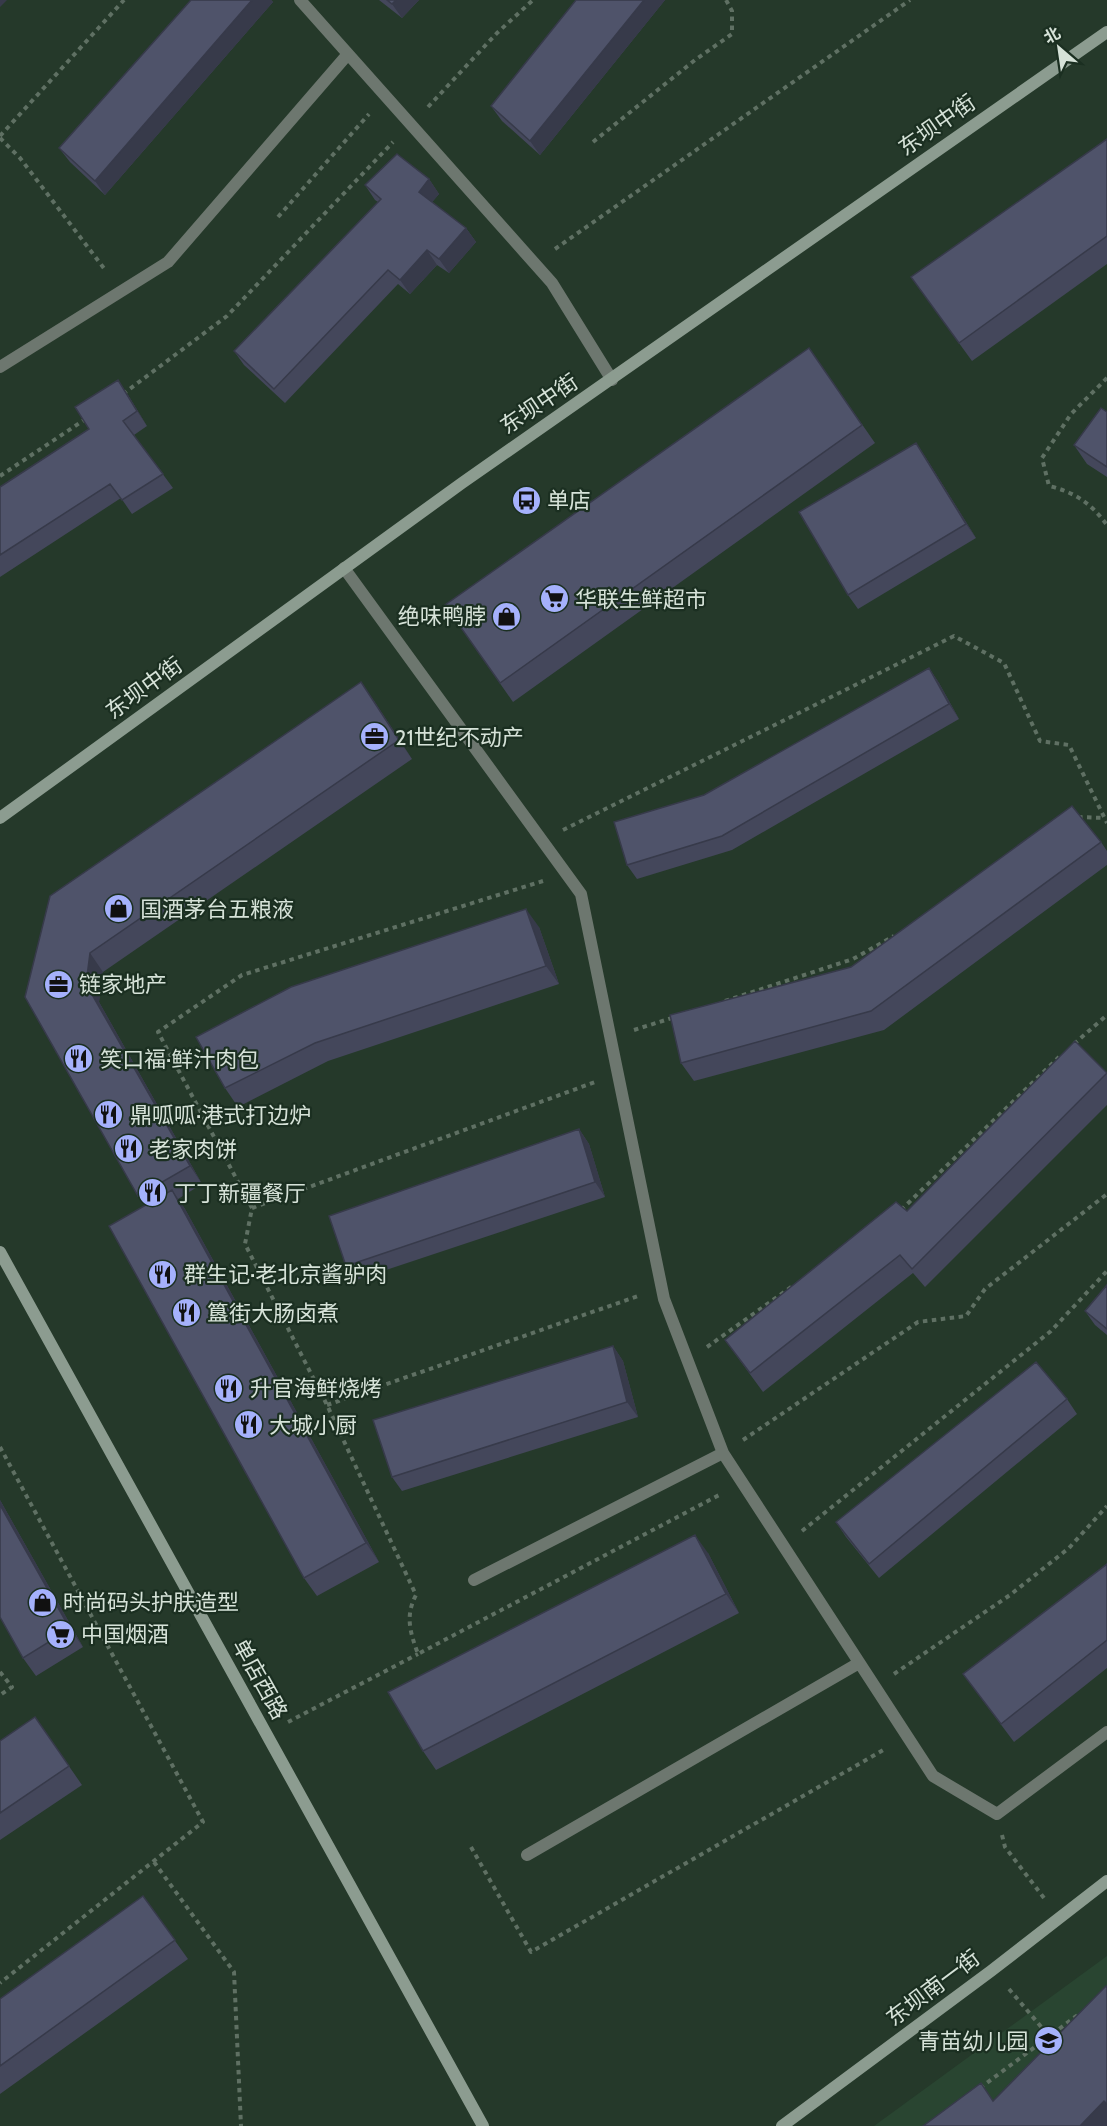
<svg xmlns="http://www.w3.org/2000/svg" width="1107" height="2126" font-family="Cabin,'Noto Sans SC',sans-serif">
<rect width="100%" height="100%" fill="#25392a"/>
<path fill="#294531" d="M1107,1956V2126H874Z"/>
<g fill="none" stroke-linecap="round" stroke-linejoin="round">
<path stroke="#5f7063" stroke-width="4" stroke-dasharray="4.5 4.5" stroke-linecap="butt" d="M428,107L497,33L533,0
M0,136L124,0
M0,138L20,158L106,271
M593,142L695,60L732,34V11L726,0
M278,217L369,114
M555,249L910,0
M1107,378L1071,414L1042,458L1049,486C1074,492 1091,503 1107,525
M123,394L227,316L393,142
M0,476L87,418
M1078,817L1104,818
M563,830L954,636L1004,663L1040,741L1069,745L1107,823
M543,881L242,975L158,1032L252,1208L245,1244L327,1405L416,1595C405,1616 410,1632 418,1654L721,1494
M725,1001L853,959L894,936
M634,1030L675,1017
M1074,1044L1107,1015
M252,1208L595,1082
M901,1210L1059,1057
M707,1347L794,1285
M327,1405L638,1296
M743,1440L918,1322L966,1316L985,1289L1107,1194
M0,1447L203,1822L0,1983
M802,1531L1051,1331L1107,1271
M0,1672L12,1687L0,1695
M894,1674L1010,1595L1069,1548L1107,1506
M288,1722L418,1654
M1002,1835L1005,1847L1044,1898
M471,1847L531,1952L885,1749
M154,1862L234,1972L241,2126
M1009,1989L1049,2036
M980,2088L1079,2014"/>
<path stroke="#6d776f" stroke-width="12" d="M300,0L552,283L612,380
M0,367L168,262L348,54
M344,568L581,894L664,1299L723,1453L933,1776L997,1814L1107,1732
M474,1580L723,1453
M527,1855L859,1663"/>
<path stroke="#8c9c90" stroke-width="12" d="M0,818L462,483L1107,32
M0,1252L483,2126
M782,2126L991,1971L1107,1881"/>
</g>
<path fill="#44475b" d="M191,0H271L273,2L105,195L70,162L59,148Z
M379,0H419L402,18Z
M576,0H665L540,155L502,121L491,106Z
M1107,139V264L972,361L911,277Z
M429,179L439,194L432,202L466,228L476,242L449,273L437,265L410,294L398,284L285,403L244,365L234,351L378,202L375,200L365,185Z
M809,348L875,443L513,702L445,605Z
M128,395L147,426L134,435L173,488L132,514L121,498L0,577V487L89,429Z
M1107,412V477L1087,464L1074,445Z
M916,443L926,458L976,538L858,609L848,595Z
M929,668L939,683L959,719L732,850L637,879L627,865L704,795Z
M374,701L412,759L103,972L99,1002L202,1184L178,1199L185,1209L379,1562L317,1596L304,1578L145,1206L138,1196L50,896Z
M1101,842L1107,851V865L884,1030L694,1081L681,1063L851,967Z
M539,927L559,984L328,1061L238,1107L225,1088Z
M1107,1073V1105L925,1287L913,1273L763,1392L725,1340L907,1211Z
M579,1129L589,1144L605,1197L356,1280L346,1266Z
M1107,1285V1335L1095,1325L1085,1311Z
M613,1346L623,1361L638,1417L402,1491L392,1477Z
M1067,1399L1077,1414L879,1578L846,1537L836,1522Z
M0,1500L83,1647L36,1676L23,1658Z
M708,1553L739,1613L436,1770L423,1751Z
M1107,1564V1668L1014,1742L963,1674Z
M35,1717L82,1785L0,1840V1741Z
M143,1896L188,1959L0,2094V1999Z"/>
<path fill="#373a4a" d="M0,0H7L0,7Z
M252,0H271L273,2L105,195L95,181Z
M396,0H419L402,18L392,4Z
M644,0H665L540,155L530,141Z
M429,179L439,194L429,206L419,192Z
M466,228L476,242L449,273L439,259Z
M427,250L437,265L410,294L400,280Z
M118,380L128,395L147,426L137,411Z
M916,443L926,458L976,538L966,524Z
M929,668L939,683L959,719L949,704Z
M361,682L374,701L412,759L399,740Z
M526,909L539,927L559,984L546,966Z
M90,953L103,972L99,1002L202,1184L190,1166L86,984Z
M579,1129L589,1144L605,1197L595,1182Z
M172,1190L185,1209L379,1562L366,1543Z
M613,1346L623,1361L638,1417L627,1402Z
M0,1500L83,1647L70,1629L0,1505Z
M695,1535L708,1553L739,1613L726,1594Z
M1104,2101L1107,2105V2126H1080Z"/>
<path fill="#4f536a" stroke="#373a4a" stroke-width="1.5" d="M191,0H252L95,181L59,148Z
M387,0H396L392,4Z
M576,0H644L530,141L491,106Z
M1107,139V236L959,343L911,277Z
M397,154L429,179L419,192L466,228L439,259L427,250L400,280L388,270L274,389L234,351L381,199L365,185Z
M809,348L862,425L500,683L445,605Z
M118,380L137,411L123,421L163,474L122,500L110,484L0,555V487L89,429L75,407Z
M1101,408L1107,412V467L1074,445Z
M916,443L966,524L848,595L799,512Z
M929,668L949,704L722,836L627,865L614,822L704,795Z
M361,682L399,740L90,953L86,984L190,1166L138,1196L25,997L50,896Z
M1072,806L1101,842L871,1011L681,1063L670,1015L851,967Z
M526,909L546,966L315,1043L225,1088L196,1037L291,987Z
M1075,1041L1107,1073L912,1269L900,1255L750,1373L725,1340L896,1202L907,1211Z
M579,1129L595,1182L346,1266L329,1216Z
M172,1190L366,1543L304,1578L109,1226Z
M1107,1285V1329L1085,1311Z
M613,1346L627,1402L392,1477L373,1420Z
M1036,1362L1067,1399L869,1564L836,1522Z
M0,1505L70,1629L23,1658L0,1617Z
M695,1535L726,1594L423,1751L388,1692Z
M1107,1564V1640L1001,1724L963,1674Z
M35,1717L69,1766L0,1813V1741Z
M143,1896L175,1940L0,2066V1999Z
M1106,1986L1107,1988V2104L1104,2101L1080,2126H923L981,2083L993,2101Z"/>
<defs>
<symbol id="bus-disc" viewBox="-11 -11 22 22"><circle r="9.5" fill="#a5b1fc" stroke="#1b2f21"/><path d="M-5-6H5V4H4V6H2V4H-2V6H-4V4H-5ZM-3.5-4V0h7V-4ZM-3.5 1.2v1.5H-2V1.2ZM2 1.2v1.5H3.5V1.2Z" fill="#111"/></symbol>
<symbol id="supermarket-disc" viewBox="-11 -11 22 22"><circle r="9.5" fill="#a5b1fc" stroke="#1b2f21"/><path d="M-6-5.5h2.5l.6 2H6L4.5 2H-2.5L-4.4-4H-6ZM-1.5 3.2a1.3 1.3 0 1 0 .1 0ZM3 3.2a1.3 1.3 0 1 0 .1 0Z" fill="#111"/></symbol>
<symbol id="shop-disc" viewBox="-11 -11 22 22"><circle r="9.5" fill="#a5b1fc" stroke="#1b2f21"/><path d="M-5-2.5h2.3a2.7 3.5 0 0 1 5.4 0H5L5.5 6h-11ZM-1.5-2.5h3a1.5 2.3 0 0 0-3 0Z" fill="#111"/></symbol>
<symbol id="office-disc" viewBox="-11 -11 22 22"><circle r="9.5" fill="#a5b1fc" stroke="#1b2f21"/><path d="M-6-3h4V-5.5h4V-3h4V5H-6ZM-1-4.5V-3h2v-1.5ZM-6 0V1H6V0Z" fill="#111"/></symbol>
<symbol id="restaurant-disc" viewBox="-11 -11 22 22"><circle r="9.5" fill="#a5b1fc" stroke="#1b2f21"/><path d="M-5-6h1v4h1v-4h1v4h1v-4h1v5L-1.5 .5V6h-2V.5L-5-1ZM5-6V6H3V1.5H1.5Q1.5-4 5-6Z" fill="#111"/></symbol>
<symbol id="school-disc" viewBox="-11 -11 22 22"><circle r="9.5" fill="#a5b1fc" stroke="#1b2f21"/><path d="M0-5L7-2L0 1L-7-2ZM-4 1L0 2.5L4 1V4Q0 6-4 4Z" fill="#111"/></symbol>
</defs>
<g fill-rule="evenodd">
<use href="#bus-disc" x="510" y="484" width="33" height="33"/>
<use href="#supermarket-disc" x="538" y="582" width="33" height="33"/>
<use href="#shop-disc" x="490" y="600" width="33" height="33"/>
<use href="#office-disc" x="358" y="720" width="33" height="33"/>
<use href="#shop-disc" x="102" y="892" width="33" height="33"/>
<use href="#office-disc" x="42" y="968" width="33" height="33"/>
<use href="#restaurant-disc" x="62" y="1042" width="33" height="33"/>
<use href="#restaurant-disc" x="92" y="1098" width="33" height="33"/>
<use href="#restaurant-disc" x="112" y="1132" width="33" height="33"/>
<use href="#restaurant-disc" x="136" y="1176" width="33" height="33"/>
<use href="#restaurant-disc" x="146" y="1258" width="33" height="33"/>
<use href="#restaurant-disc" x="170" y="1296" width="33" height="33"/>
<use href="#restaurant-disc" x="212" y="1372" width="33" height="33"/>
<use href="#restaurant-disc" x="232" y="1408" width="33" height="33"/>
<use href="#shop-disc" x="26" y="1586" width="33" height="33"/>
<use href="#supermarket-disc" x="44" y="1618" width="33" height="33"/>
<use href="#school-disc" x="1032" y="2024" width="33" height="33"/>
</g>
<g text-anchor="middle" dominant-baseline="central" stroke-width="4.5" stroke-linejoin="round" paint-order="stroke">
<g font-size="22" fill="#d6e2d8" stroke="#1b2f21">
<text transform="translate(937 125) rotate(-35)">东坝中街</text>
<text transform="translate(539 404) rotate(-34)">东坝中街</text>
<text transform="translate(144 688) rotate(-36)">东坝中街</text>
<text transform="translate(260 1679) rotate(61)">单店西路</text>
<text transform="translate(933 1988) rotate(-37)">东坝南一街</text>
</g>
<g font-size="22" fill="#d6e2d8" stroke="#1b2f21" text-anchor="start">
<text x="547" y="500">单店</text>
<text x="575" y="599">华联生鲜超市</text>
<text x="486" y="616" text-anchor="end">绝味鸭脖</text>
<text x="395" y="737">21世纪不动产</text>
<text x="140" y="909">国酒茅台五粮液</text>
<text x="79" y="984">链家地产</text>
<text x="100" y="1059">笑口福·鲜汁肉包</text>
<text x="130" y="1115">鼎呱呱·港式打边炉</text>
<text x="149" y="1149">老家肉饼</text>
<text x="174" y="1193">丁丁新疆餐厅</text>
<text x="184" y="1274">群生记·老北京酱驴肉</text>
<text x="207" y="1313">簋街大肠卤煮</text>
<text x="250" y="1388">升官海鲜烧烤</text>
<text x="269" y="1425">大城小厨</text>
<text x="63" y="1602">时尚码头护肤造型</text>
<text x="81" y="1634">中国烟酒</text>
<text x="1028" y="2041" text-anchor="end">青苗幼儿园</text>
</g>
</g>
<g transform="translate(1059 48) rotate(331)" stroke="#1b2f21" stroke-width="4.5" paint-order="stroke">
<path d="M0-4.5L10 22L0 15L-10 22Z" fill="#d6e2d8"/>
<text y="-9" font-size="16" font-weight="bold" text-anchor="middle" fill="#d6e2d8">北</text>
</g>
</svg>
